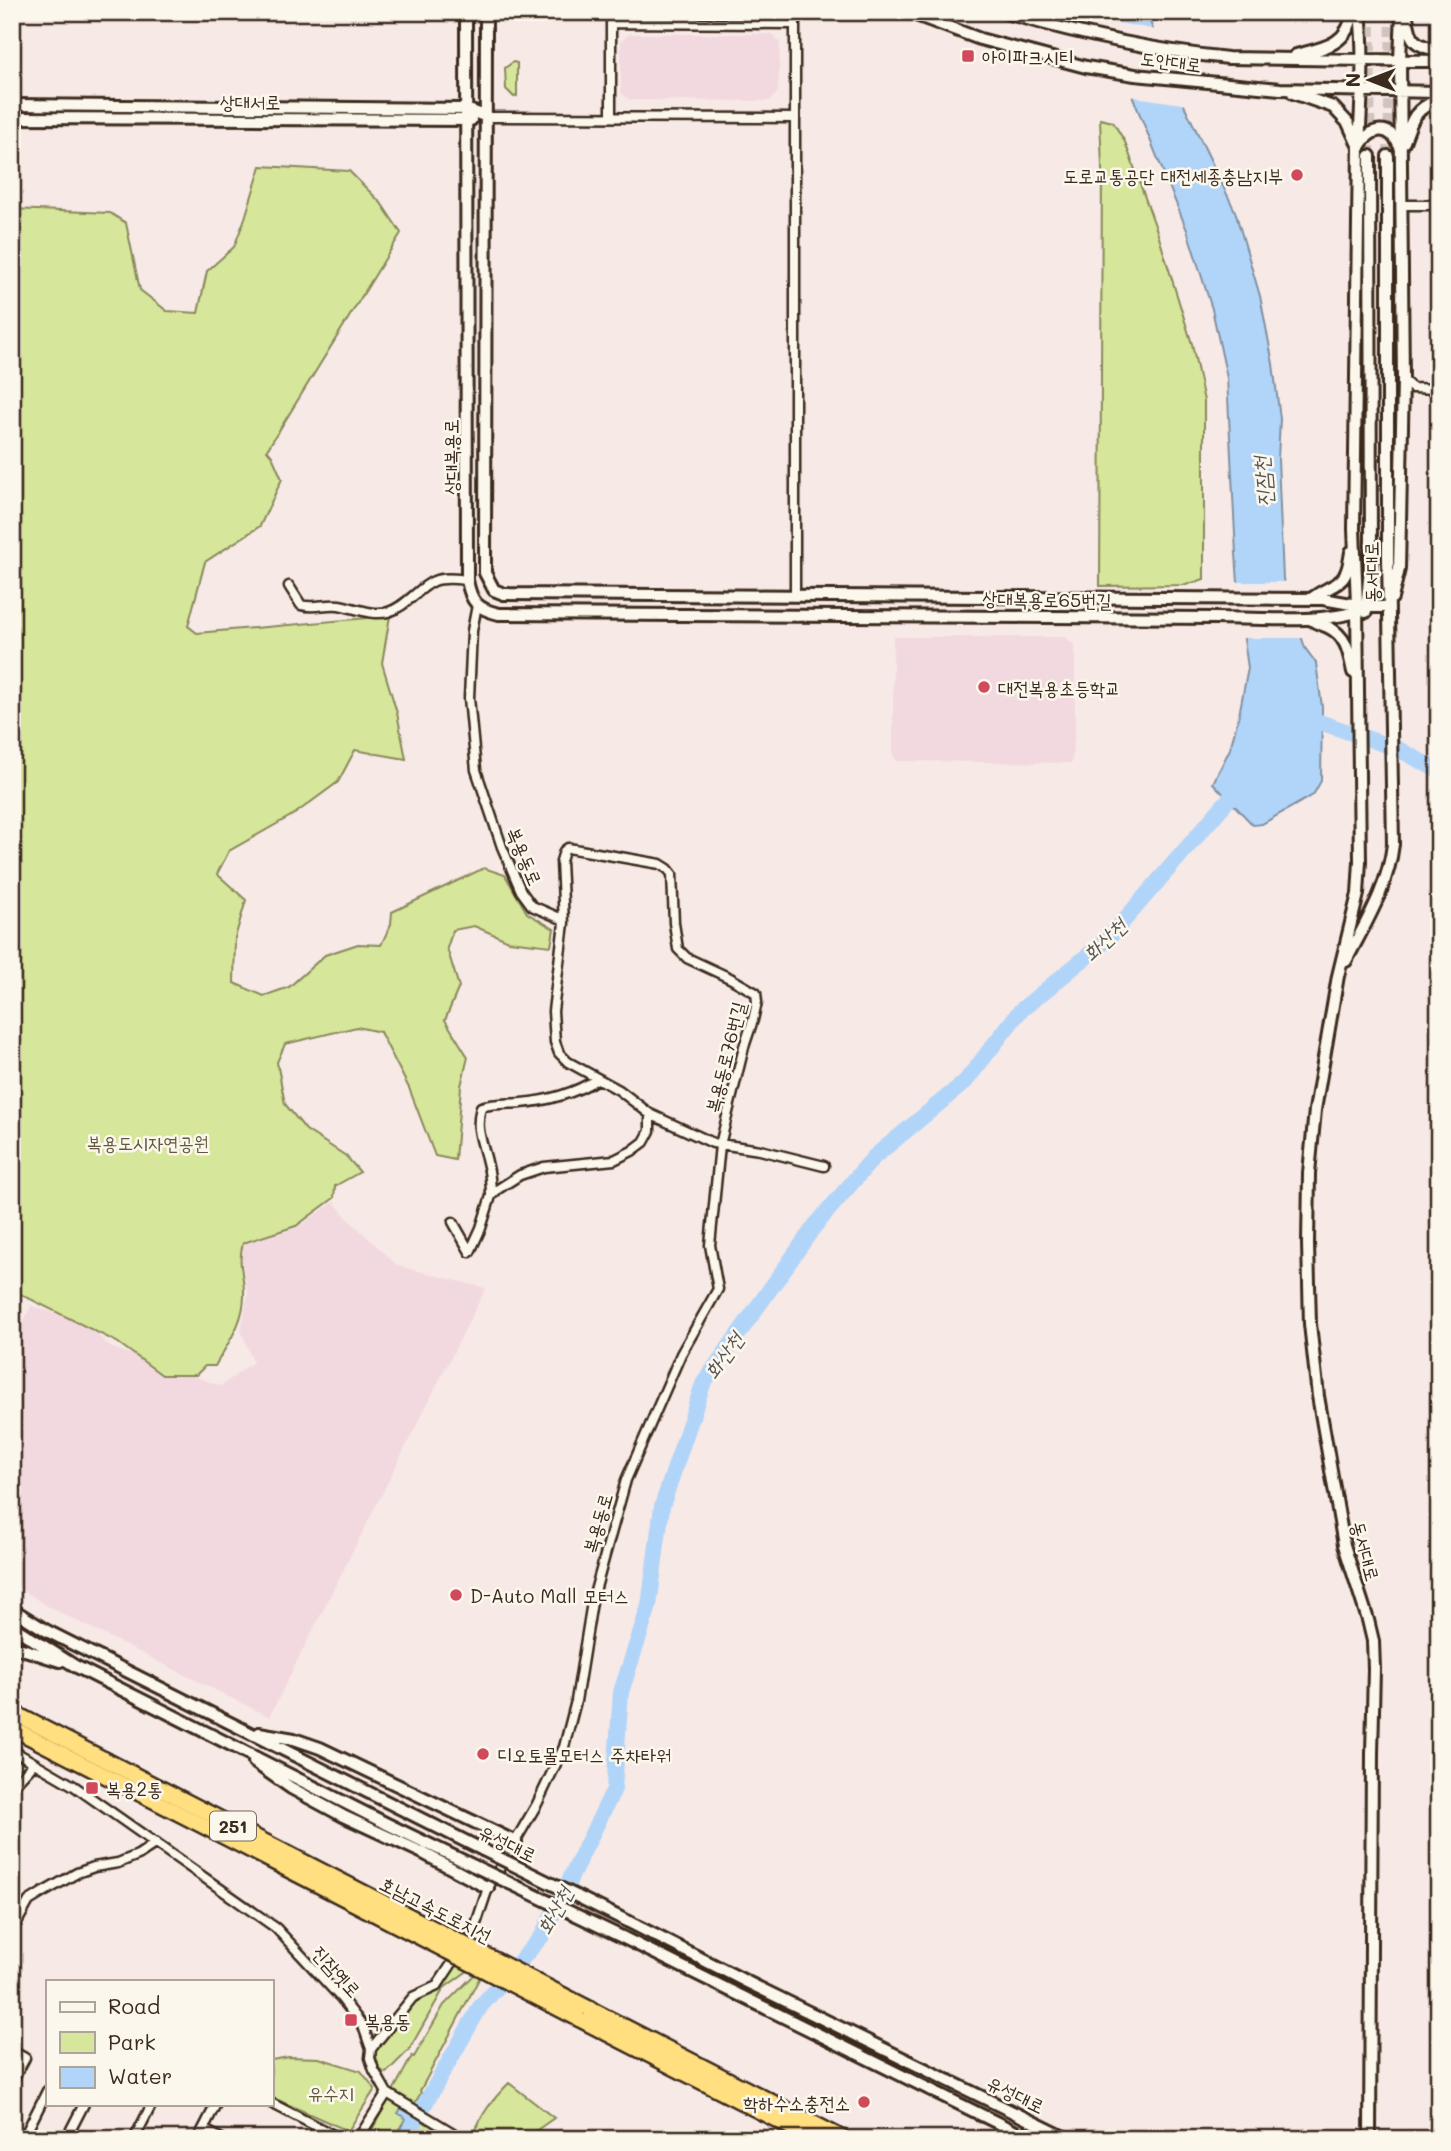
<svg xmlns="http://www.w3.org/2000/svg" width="1451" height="2151" font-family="Mali,'Poor Story',sans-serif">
<rect width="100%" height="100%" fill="#f7e9e6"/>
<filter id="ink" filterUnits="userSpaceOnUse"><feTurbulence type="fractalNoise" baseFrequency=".0143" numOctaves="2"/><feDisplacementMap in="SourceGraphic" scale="14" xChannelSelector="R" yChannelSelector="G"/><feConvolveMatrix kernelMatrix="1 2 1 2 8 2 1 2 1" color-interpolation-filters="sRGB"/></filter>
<g filter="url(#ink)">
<path fill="#f2d9df" d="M629,34H772L780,43L778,92L769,101L630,100L621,93V41Z
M893,637H1065L1075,646V728L1072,763L897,761L893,756Z
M334,1202L349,1220L398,1266L486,1288L269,1717L47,1606L12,1583V1347L31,1306L86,1323L110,1347L221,1386L253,1362L241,1330L248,1294L241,1258L245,1243L296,1228Z"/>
<path fill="#d6e69a" stroke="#88885c" stroke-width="2" d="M513,62L517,63V96L514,97L506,89L505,68Z
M1100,119L1113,122L1125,142L1158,234L1192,344L1204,401V579L1186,585L1100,586L1102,166Z
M261,166L349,171L381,203L401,233L267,450L272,456L282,479L260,526L205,562L188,626L197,633L390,616L382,663L397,713L406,759L355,750L338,782L296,813L229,851L217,874L246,900L235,938L234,983L264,996L289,987L325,955L358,944L381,945L391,924L392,912L484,868L505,875L527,913L554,929L551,946L509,941L474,926L453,930L447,948L459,987L445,1020L468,1057L461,1086L455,1160L435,1156L409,1088L380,1032L357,1027L285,1044L277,1062L285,1104L306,1130L346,1156L360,1172L335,1186L334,1198L296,1226L243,1243C237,1264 244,1273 244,1293C245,1321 228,1343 215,1366H205L196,1375H162L117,1342L12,1290V209L110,213L126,223L140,290L167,311L198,313L207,271L234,247L245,218Z
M458,1962L469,1968L466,1972L444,1988L409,2050L386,2073L379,2069L375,2051L416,2000L437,1990Z
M477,1972L481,1975L420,2091L421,2093L393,2139H367L412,2056L414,2057L444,2005Z
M289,2057L319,2058L361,2071L375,2089L348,2131L271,2097V2060Z
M509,2083L554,2118L524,2139H475L473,2137C480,2115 493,2099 509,2083Z
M420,2118L456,2139H408Z"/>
<path fill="#b1d5f9" stroke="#8291a1" stroke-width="2" d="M1098,12H1146L1184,105L1235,211L1260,296L1273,364L1280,419L1278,459L1283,579L1305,648L1316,663L1322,707L1321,781L1313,795L1262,824L1253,825L1213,783L1230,749L1239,715L1248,668L1240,611L1236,554L1227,378L1212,309L1187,230Z
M402,2107L419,2117L407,2139H394L406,2119L398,2113Z"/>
<path fill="#f7e9e6" d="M1097,19L1157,30L1188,105L1129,96Z
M1234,582H1288L1306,638H1240Z"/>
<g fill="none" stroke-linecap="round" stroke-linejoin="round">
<path stroke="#b1d5f9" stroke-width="16" d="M1302,716L1398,749L1439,771
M405,2139L480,2007L542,1936L614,1789L621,1692L649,1606L662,1506L703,1384L814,1227L874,1157L965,1082L1020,1011L1108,939L1241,785"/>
<path stroke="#d1c3be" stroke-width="10" stroke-dasharray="10 5" stroke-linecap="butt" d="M1370,156L1371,12
M1388,156L1391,12"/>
<defs>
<path id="street" d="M795,12V596
M487,117L795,118
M611,117V23L795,24
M1401,205H1439
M1403,380L1412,388L1439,389
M289,586L301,605C314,609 326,603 339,605C355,608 373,616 388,612C406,607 418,588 434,581C444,577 457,579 467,580
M477,605L472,631L469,698L476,770L502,847L521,891L532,906L562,919L564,923L553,1011L554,1027L555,1042L559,1053L568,1062L619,1090L650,1114L713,1143L760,1150L824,1166
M491,1196C491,1184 490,1173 487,1162C482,1140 475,1130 481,1107C494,1103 508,1104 521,1103C547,1101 576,1093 597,1079
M453,1222L470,1252L481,1228L491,1196L498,1189L520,1175L544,1167L614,1160L632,1151L644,1142L650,1131V1114
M12,1750L74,1786L276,1928L341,1998L363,2026L371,2049L370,2058L374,2070L387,2093L463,2139
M12,1787L34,1763
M12,1931L29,1901L42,1893L77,1873L94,1867L118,1863L138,1855L156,1843
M371,2049L413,1997L437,1986L474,1930L488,1888L537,1804L564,1747L576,1701L592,1602L626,1480L681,1354L718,1289L710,1245L720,1145L744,1047L753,1020L757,1002L756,993L730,978L687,958L678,949L674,923L672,874L668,869L660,864L568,848L564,851L561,861L564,923
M12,2051L25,2058L12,2082
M271,2103L341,2139
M203,2129L222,2139
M23,2139L47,2091
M66,2139L84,2104
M134,2139L152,2104
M198,2139L216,2104
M358,2139L387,2093"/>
<path id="secondary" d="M466,12L467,580C471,602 477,609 499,614L1215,618C1255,618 1335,625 1368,607
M486,12L485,573L494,590L504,594L1323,599L1368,607H1389
M908,12L980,39L1086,67L1135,75L1280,89L1439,92
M1003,12C1077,34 1151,50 1228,58L1439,61
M1360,12C1365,57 1361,102 1359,147L1354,529L1357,604L1360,861L1358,894L1338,976L1315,1110L1309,1173L1308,1244L1310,1324L1318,1396L1344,1545L1368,1620L1373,1641L1374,1669L1372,1753L1370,2139
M1407,17C1411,43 1414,44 1439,51
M1296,55C1324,48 1348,45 1353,12
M1293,93L1333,107L1348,123L1358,145
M12,105L466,109L487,117
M12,118L471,120
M1404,142C1412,118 1415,109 1439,99
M1359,147C1371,127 1389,123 1400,147
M1312,598C1338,580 1346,588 1351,552
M1392,598L1399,569L1403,380L1400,60L1402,12
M1366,612L1371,557L1370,156
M1312,620C1317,624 1322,624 1328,627C1347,636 1349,654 1353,672
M1346,961C1366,922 1388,888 1393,844L1388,557V156
M12,1609L47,1631L483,1850
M12,1626L75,1666L387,1824L474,1866
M12,1649H22L60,1661
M259,1733L294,1739L320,1748L516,1842
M254,1762L291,1788L343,1816L423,1853L488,1888
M629,1922L747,1982L1068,2139
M622,1937L1030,2139"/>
<path id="highway" d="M12,1712L454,1939
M12,1728L447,1951
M588,2008L844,2139
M579,2019L814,2139"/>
</defs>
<use href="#street" stroke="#3b2a1e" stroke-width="13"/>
<use href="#secondary" stroke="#3b2a1e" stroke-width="16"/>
<use href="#highway" stroke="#3b2a1e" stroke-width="19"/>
<use href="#street" stroke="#fbf7ec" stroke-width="8"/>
<use href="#secondary" stroke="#fbf7ec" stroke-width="10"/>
<use href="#highway" stroke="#ffdf80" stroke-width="14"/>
<defs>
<path id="secondary-bridge" d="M483,1850L629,1922
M474,1866L622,1937"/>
<path id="highway-bridge" d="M454,1939L588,2008
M447,1951L579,2019"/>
</defs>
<use href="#secondary-bridge" stroke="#3b2a1e" stroke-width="16" stroke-linecap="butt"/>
<use href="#highway-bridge" stroke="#3b2a1e" stroke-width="19" stroke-linecap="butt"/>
<use href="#secondary-bridge" stroke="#fbf7ec" stroke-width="10"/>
<use href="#highway-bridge" stroke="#ffdf80" stroke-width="14"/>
</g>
</g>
<g fill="#d1495b" stroke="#fbf7ec" stroke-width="2.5">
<rect x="961" y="49" width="14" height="14" rx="3.5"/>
<circle cx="1297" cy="175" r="7"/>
<circle cx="984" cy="687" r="7"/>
<circle cx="456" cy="1595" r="7"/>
<circle cx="483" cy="1754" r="7"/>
<rect x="85" y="1781" width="14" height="14" rx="3.5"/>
<rect x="344" y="2013" width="14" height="14" rx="3.5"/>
<circle cx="864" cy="2102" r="7"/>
</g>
<g text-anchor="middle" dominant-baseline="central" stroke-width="5" stroke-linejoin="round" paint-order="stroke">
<rect fill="#fbf7ec" stroke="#75685c" stroke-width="2" x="210" y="1811.5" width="46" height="29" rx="5"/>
<g font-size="18" font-weight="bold" fill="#3b2a1e">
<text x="233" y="1826">251</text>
</g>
<g font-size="19" fill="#3b2a1e" stroke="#fbf7ec" text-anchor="start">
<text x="982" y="56">아이파크시티</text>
<text x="1283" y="175" text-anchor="end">도로교통공단 대전세종충남지부</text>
<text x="998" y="687">대전복용초등학교</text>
<text x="470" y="1595">D-Auto Mall 모터스</text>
<text x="497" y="1754">디오토몰모터스 주차타워</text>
<text x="106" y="1788">복용2통</text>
<text x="365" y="2020">복용동</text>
<text x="850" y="2102" text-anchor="end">학하수소충전소</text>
</g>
<g font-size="19" fill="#3b2a1e" stroke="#fbf7ec">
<text transform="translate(1171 61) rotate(7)">도안대로</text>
<text x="250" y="101">상대서로</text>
<text transform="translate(450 457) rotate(-90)">상대복용로</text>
<text transform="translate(1371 572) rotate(-91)">동서대로</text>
<text transform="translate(1047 599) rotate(1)">상대복용로65번길</text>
<text transform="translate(525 856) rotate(67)">복용동로</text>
<text transform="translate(725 1057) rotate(-76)">복용동로76번길</text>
<text transform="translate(597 1523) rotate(-74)">복용동로</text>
<text transform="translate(1366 1551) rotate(75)">동서대로</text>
<text transform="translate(508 1843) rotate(26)">유성대로</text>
<text transform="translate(436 1909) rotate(27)">호남고속도로지선</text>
<text transform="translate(337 1971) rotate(48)">진잠옛로</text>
<text transform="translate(1016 2094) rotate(26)">유성대로</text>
</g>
<g font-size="19" fill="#62593d" stroke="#fbf7ec">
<text x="148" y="1142">복용도시자연공원</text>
<text x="331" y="2092">유수지</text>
</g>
<g font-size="21" font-style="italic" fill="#585555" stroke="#fbf7ec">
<text transform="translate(1262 482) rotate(-95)">진잠천</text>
<text transform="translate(1104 939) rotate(-44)">화산천</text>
<text transform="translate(723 1355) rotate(-55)">화산천</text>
<text transform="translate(554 1910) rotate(-62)">화산천</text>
</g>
</g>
<rect width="1451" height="2151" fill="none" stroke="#fbf7ec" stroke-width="42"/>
<rect x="21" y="21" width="1409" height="2109" fill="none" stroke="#3b2a1e" stroke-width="2.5" filter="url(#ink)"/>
<rect x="46" y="1980" width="228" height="126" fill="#fbf7ec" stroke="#aea59a" stroke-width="2"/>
<rect x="60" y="2002" width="35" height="10" fill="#fbf7ec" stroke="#aea59a" stroke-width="2"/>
<text x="108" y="2014" font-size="21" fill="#3b2a1e">Road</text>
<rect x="60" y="2032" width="35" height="21" fill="#d6e69a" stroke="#aea59a" stroke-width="2"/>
<text x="108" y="2050" font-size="21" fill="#3b2a1e">Park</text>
<rect x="60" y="2067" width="35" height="21" fill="#b1d5f9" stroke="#aea59a" stroke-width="2"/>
<text x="108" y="2084" font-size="21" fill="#3b2a1e">Water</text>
<g transform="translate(1370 80) rotate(270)" stroke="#fbf7ec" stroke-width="5" paint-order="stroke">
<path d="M0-5L12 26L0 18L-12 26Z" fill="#3b2a1e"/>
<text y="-10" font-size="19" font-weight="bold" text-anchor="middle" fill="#3b2a1e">N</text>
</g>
</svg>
